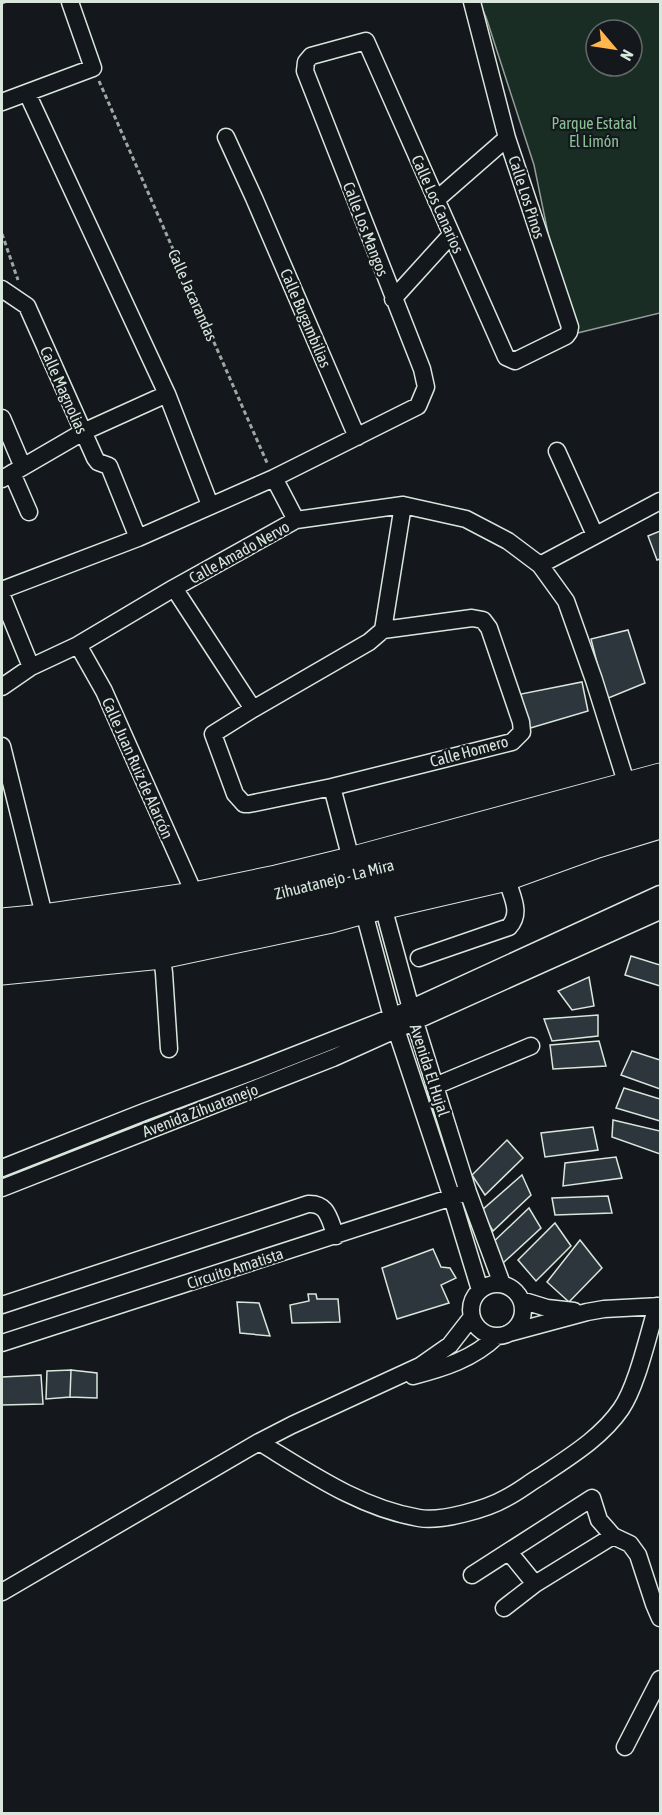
<svg xmlns="http://www.w3.org/2000/svg" width="662" height="1815" font-family="'Asap Condensed',sans-serif">
<rect width="100%" height="100%" fill="#14181c"/>
<path fill="#1a2d24" stroke="#939e99" stroke-width="1.5" fill-rule="evenodd" d="M479,2H660V313L569,335L534,165L486,17ZM596,30H632V66H596Z"/>
<path fill="#2c363c" stroke="#d8e6dc" stroke-width="1.5" d="M660,531V559L657,560L648,536Z
M628,630L645,683L606,699L591,639Z
M582,682L588,711L527,729L521,694Z
M631,956L660,965V986L625,975Z
M589,977L594,1006L572,1010L558,991Z
M598,1015V1036L552,1041L544,1019Z
M599,1041L606,1066L553,1069L550,1045Z
M632,1051L660,1060V1089L621,1075Z
M624,1088L660,1099V1121L616,1108Z
M613,1120L660,1131V1154L612,1137Z
M593,1127L598,1150L545,1157L541,1133Z
M507,1140L523,1158L485,1195L472,1175Z
M616,1157L622,1178L563,1186L565,1163Z
M522,1175L531,1195L493,1231L481,1211Z
M608,1196L612,1213L555,1215L552,1198Z
M529,1208L541,1228L503,1263L488,1247Z
M555,1223L571,1246L536,1281L518,1260Z
M580,1240L602,1268L569,1302L547,1282Z
M433,1249L441,1267L450,1268L456,1278L441,1285L449,1303L397,1319L382,1268Z
M308,1294H316L317,1299H338L340,1322L292,1323L290,1305L309,1301Z
M237,1302L259,1303L270,1336L240,1333Z
M71,1370L97,1373V1398L70,1397Z
M71,1370L70,1397L46,1399L47,1371Z
M41,1375L43,1404L2,1405V1377Z"/>
<g fill="none" stroke-linecap="round" stroke-linejoin="round">
<defs>
<path id="minor" d="M27,93L167,394L210,505
M2,102L93,68L70,2
M226,137L254,198L357,437
M436,200L507,138
M2,289L27,306L95,458L98,462L109,466L138,538
M393,299L451,235
M2,418L22,465
M557,451L595,535
M12,473L29,512
M274,478L296,520
M2,479L83,432L167,394
M540,565L660,501
M174,588L253,709
M2,590L138,538L274,478L418,406L426,387L422,369L305,71L306,62L311,56L366,41L506,357L515,361L566,336L569,332L570,327L507,138L472,2
M2,596L31,667
M472,618L483,620L489,628L521,722L522,732L512,742L332,787L249,804H244L235,794L213,734L253,709L369,642L383,630Z
M383,630L403,505
M78,645L104,691L194,893
M2,687L31,667L78,645L174,588L296,520L403,505L466,519L508,541L540,565L566,601L594,680L626,782
M2,746L44,915
M332,787L353,867
M381,899L411,1009L468,1192L502,1284
M361,901L392,1017L452,1198L480,1290
M162,958L164,973L169,1049
M419,958L509,927C522,913 512,897 507,880
M435,1086L531,1046
M2,1168L144,1112L249,1073L392,1017L660,894
M2,1188L333,1058L660,911
M471 1310a26 26 0 1 1 52 0a26 26 0 1 1-52 0Z
M521,1300L547,1308L574,1311
M2,1305L308,1204C328,1203 329,1219 336,1236
M509,1333L587,1312L604,1309L660,1306
M2,1343L468,1192
M413,1376C444,1368 473,1359 497,1336
M259,1442C310,1473 360,1508 419,1518C441,1522 487,1509 506,1498C518,1492 529,1483 541,1476C569,1457 601,1438 621,1409C637,1386 648,1335 657,1306
M509,1552L535,1584
M472,1575L592,1498L599,1520L613,1536L630,1544L638,1555L654,1604L660,1618
M2,1592L259,1442L292,1425L420,1366L450,1345L471,1318
M504,1608L535,1584L613,1536
M625,1747L660,1679"/>
<path id="major" d="M2,919L44,915L194,893L276,876L350,858L660,774
M2,974L162,958L332,922L364,913L507,880L598,847L660,828"/>
<path id="highway" d="M2,937L43,933L202,912L355,875L660,790
M2,957L135,945L194,936L333,906L428,881L660,814"/>
</defs>
<use href="#minor" stroke="#d8e6dc" stroke-width="19"/>
<use href="#major" stroke="#d8e6dc" stroke-width="23"/>
<use href="#highway" stroke="#d8e6dc" stroke-width="28"/>
<path stroke="#9da8a2" stroke-width="3" stroke-dasharray="4.5 3" stroke-linecap="butt" d="M2,3L5,2
M99,81L268,465
M2,234L18,280"/>
<use href="#minor" stroke="#14181c" stroke-width="16"/>
<use href="#major" stroke="#14181c" stroke-width="21"/>
<use href="#highway" stroke="#14181c" stroke-width="26"/>
</g>
<g text-anchor="middle" dominant-baseline="central" stroke-width="4.5" stroke-linejoin="round" paint-order="stroke">
<g font-size="16" fill="#8ac095" stroke="#14181c">
<text x="594" y="123">Parque Estatal<tspan x="594" dy="18">El Limón</tspan></text>
</g>
<g font-size="16" fill="#d8e6dc" stroke="#14181c">
<text transform="translate(527 197) rotate(72)">Calle Los Pinos</text>
<text transform="translate(438 204) rotate(66)">Calle Los Canarios</text>
<text transform="translate(366 229) rotate(69)">Calle Los Mangos</text>
<text transform="translate(193 295) rotate(66)">Calle Jacarandas</text>
<text transform="translate(306 318) rotate(67)">Calle Bugambilias</text>
<text transform="translate(64 390) rotate(66)">Calle Magnolias</text>
<text transform="translate(239 552) rotate(-29)">Calle Amado Nervo</text>
<text transform="translate(469 751) rotate(-15)">Calle Homero</text>
<text transform="translate(138 768) rotate(66)">Calle Juan Ruiz de Alarcón</text>
<text transform="translate(334 879) rotate(-14)">Zihuatanejo - La Mira</text>
<text transform="translate(430 1070) rotate(72)">Avenida El Hujal</text>
<text transform="translate(200 1110) rotate(-21)">Avenida Zihuatanejo</text>
<text transform="translate(235 1268) rotate(-18)">Circuito Amatista</text>
</g>
</g>
<rect width="662" height="1815" fill="none" stroke="#d8e6dc" stroke-width="6"/>
<g transform="translate(614 48) rotate(119)"><circle r="28" fill="#14181c" stroke="#626a69" stroke-width="1.5"/>
<path d="M0-4.5L10 22L0 15L-10 22Z" fill="#ffb74d"/>
<text y="-9" font-size="16" font-weight="bold" text-anchor="middle" fill="#d8e6dc">N</text>
</g>
</svg>
